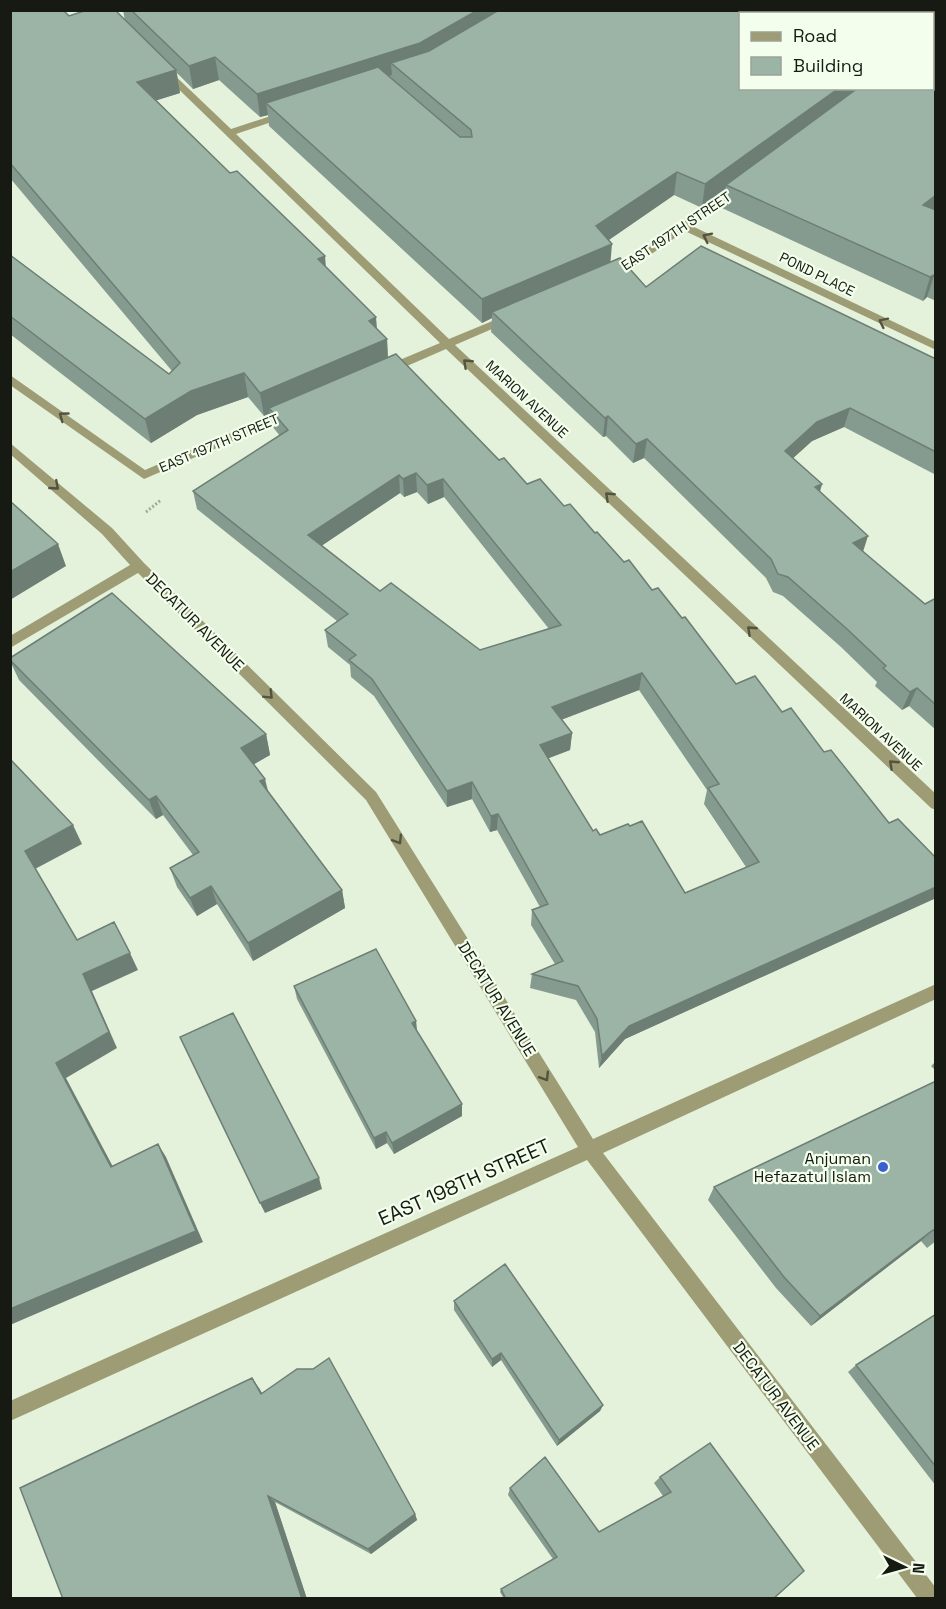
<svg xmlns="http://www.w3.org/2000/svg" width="946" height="1609" font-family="'Space Grotesk',sans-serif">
<rect width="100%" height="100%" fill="#e4f2db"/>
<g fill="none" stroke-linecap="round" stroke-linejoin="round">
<path stroke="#9faa98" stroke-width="3" stroke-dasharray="2 2" stroke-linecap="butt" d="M146,512L161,500"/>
<path fill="#9e9c75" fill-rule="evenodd" d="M161,68H167L231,129L283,112H289V116L236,134L449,339L507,315H515V319L455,345L936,794V810L931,808L446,349L391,373H383V367L440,343L161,72Z
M740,185L745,188L744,190L692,226L936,342V350L685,231L628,270L610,277L605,274Z
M10,375L145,470L286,409L290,408L296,412L294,415L144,479L10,385Z
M10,443L112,528L144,563L376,792L593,1139L936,984V999L603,1153L936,1588V1598H917L587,1160L10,1421V1401L578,1147L366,800L138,573L10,648V636L130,565L102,534L10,454Z"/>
</g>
<path fill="#869b8f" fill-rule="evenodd" d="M10,10L125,21L123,10H936V301L927,297L923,301L722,208L725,191L702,208L674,195L609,240L610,261L646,287L936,359V475L844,427L812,441L793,458L822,484L820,492L863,552L925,604L936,598V730L909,706L902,710L875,686L877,682L841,647L783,596L773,592L766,578L644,458L633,463L606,436L603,437L491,332L492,318L482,323L269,126L268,115L260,117L219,80L193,89L177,73L180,93L156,100L326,267L377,329L387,339L388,357L499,460L527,484L564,506L595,533L652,590L736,684L782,712L824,752L889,823L936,858V898L625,1039L599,1068L595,1032L576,1000L530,988L532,974L555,964L531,925L532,910L540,907L497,830L490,832L472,799L447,807L374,696L351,677L350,665L328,647L325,630L337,621L197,509L193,491L280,436L272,426L270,414L264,416L248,397L197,415L151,443L10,334V255L169,374L172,371L10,178ZM933,14V88H741ZM417,492L428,504L444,497L549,629L480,650L380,591L322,545L400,493L404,497ZM639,690L707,790L704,804L746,867L685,893L630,826L600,835L593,831L548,758L570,750L572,733L561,720Z
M10,658L266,734L270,755L253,764L268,791L342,890L345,908L253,961L217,904L197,916L177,887L170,868L193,855L163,815L156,819L19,680L10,661Z
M294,986L416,1021L417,1031L462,1116L394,1154L387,1143L376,1149L297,999Z
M936,1061V1071L931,1066Z
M936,1081V1241L927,1248L921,1241L811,1326L776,1288L708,1200L714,1187Z
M454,1301L603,1405L600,1411L557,1446L501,1360L492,1367L454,1310Z
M936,1314V1486L848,1372L856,1365Z
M259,1388L262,1393L415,1514L417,1520L371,1554L275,1502L307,1599H63Z
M660,1477L773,1599H504L500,1592L501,1589L553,1559L508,1495L510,1488L599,1532L663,1496L654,1483Z"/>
<path fill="#6d7e74" d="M478,10H518L421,66L391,63L392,75L276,112L266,103L268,115L260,117L257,94Z
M215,57L219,80L193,89L189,66Z
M176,70L180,93L142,105L137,82Z
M839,88H865L726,185L725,191L702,208L705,184Z
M677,172L674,195L594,250L596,226Z
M936,195V213L923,205Z
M612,244L610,268L492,312V318L482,323V299Z
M325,256L327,280L318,259Z
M935,273L927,297L923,301L930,277Z
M376,317L378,341L369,321Z
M387,339L388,363L269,408L270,414L264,416L260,393Z
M244,373L248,397L197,415L151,443L145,419L191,391Z
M850,408L844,427L812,441L780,470L785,451L817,422Z
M608,416L606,436L603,437L605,418Z
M647,439L644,458L633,463L636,444Z
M416,473L417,492L404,497L403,479Z
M399,475L400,493L311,553L308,535Z
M443,479L444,497L428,504L427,485Z
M822,484L816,503L815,487Z
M868,536L862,555L853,543Z
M58,544L66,566L10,600V572Z
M642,673L639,690L550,724L552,707Z
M917,688L909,706L902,710L910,692Z
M572,733L570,750L539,762L540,745Z
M266,734L270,755L246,769L241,748Z
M265,779L270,799L260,781Z
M472,782V799L447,807V791Z
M156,796L163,815L156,819L149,800Z
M498,814L497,830L490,832L491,816Z
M73,825L82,844L35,869L25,851Z
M211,886L217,904L197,916L190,898Z
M936,887V898L625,1039L599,1068L602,1056L629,1026Z
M342,890L345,908L253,961L248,943Z
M130,953L138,970L92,991L117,1048L66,1078L120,1180L111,1167L56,1063L83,974Z
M416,1021L417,1034L412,1023Z
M462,1104V1116L394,1154L392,1143Z
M386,1132L387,1143L376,1149L374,1138Z
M158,1144L166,1157L203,1242L10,1325V1309Z
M319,1178L322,1189L265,1213L260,1203Z
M933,1230L921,1241L811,1326L820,1316Z
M501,1353V1360L492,1367V1359Z
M252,1378L259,1388L268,1404L261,1394Z
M603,1405L600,1411L557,1446L559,1440Z
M268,1496L275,1502L307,1599H302Z
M415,1514L417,1520L371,1554L368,1549Z"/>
<path fill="#9cb4a6" stroke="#6d7e74" stroke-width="1.5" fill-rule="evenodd" d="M10,10H63L69,16L87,10H115L176,70L137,82L230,173L237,171L325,256L318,259L376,317L369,321L387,339L260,393L244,373L191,391L145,419L10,316V255L169,374L180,363L10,163Z
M131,10H478L420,43L257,94L215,57L189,66Z
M499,10H936V195L923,205L936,210V274L930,277L726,185L858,88H933V14H741V88H839L705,184L677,172L596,226L612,244L482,299L266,103L378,67L460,137H472L471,130L391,63L429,51Z
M701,246L936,359V452L850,408L817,422L785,451L822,484L815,487L868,536L853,543L925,604L936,598V705L917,688L910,692L883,668L886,666L847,629L788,577L778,574L771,559L647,439L636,444L608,416L605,418L492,312L620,258L646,287Z
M396,354L499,460L504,458L527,484L540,479L564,506L570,504L595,533L597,532L624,562L629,560L652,590L658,588L682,618L685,617L736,684L755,676L782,712L791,708L824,752L831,750L889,823L898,819L936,858V887L629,1026L602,1056L597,1019L578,986L532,974L563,961L532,910L548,904L498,814L491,816L472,782L447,791L372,679L349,660L356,655L325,630L348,614L193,491L288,430L269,408ZM416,473L427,485L443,479L561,625L480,650L391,583L380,591L308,535L399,475L403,479ZM642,673L719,784L708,788L759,862L685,893L642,821L630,826L628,824L600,835L596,829L593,831L540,745L572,733L552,707Z
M10,501L58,544L10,572Z
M112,593L266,734L241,748L265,779L260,781L342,890L248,943L211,886L190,898L170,868L199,852L156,796L149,800L10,660V658Z
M11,760L73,825L25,851L77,940L114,922L130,953L83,974L109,1032L56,1063L111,1167L158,1144L196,1231L10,1309V761Z
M376,949L416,1021L412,1023L462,1104L392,1143L386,1132L374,1138L294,986Z
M233,1013L319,1178L260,1203L180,1037Z
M936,1081V1233L933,1230L820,1316L784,1277L714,1187Z
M505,1264L603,1405L559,1440L501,1353L492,1359L454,1301Z
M936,1314V1467L856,1365Z
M329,1358L415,1514L368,1549L268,1496L302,1599H63L20,1488L252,1378L261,1394L297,1369H313Z
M710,1443L804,1571L773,1599H506L501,1589L557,1557L510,1488L545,1457L599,1532L671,1492L660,1477Z"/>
<defs><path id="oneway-chevron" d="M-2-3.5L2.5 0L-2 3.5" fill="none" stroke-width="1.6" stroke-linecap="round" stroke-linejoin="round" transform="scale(1.5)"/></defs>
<g stroke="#53543f">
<use href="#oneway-chevron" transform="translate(707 237) rotate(-154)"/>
<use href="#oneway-chevron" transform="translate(883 322) rotate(-154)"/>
<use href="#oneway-chevron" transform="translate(467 363) rotate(-137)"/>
<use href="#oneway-chevron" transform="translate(63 416) rotate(-144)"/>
<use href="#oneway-chevron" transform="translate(55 486) rotate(41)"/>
<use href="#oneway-chevron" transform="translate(609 496) rotate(-137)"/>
<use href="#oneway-chevron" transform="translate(751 630) rotate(-137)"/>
<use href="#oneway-chevron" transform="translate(269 695) rotate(45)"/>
<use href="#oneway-chevron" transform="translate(893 764) rotate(-137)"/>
<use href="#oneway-chevron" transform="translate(398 840) rotate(58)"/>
<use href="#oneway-chevron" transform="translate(545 1077) rotate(58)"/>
</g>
<circle fill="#3a5fd1" stroke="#f3feec" stroke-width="2" cx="883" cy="1167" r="6"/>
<g text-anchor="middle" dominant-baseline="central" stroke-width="4.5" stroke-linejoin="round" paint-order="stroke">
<g font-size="14" fill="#161a12" stroke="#f3feec">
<text transform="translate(676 231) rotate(-34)">EAST 197TH STREET</text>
<text transform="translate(817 274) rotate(26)">POND PLACE</text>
<text transform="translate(527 399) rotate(43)">MARION AVENUE</text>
<text transform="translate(219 443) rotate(-23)">EAST 197TH STREET</text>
<text transform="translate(881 732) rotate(43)">MARION AVENUE</text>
</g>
<g font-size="16" fill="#161a12" stroke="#f3feec">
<text transform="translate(195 622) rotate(45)">DECATUR AVENUE</text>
<text transform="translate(497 999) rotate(58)">DECATUR AVENUE</text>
<text transform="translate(776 1396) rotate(53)">DECATUR AVENUE</text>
</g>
<g font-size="16" fill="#161a12" stroke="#f3feec" text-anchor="end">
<text x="871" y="1158">Anjuman<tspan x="871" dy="18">Hefazatul Islam</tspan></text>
</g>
<g font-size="20" fill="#161a12" stroke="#f3feec">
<text transform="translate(464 1182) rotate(-24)">EAST 198TH STREET</text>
</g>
</g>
<rect width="946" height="1609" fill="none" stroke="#161a12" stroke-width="24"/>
<rect x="739" y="12" width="195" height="78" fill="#f3feec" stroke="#9ba395" stroke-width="1.5"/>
<rect x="751" y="32" width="30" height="9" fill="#9e9c75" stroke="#9ba395" stroke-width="1.5"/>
<text x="793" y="42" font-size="18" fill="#161a12">Road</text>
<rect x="751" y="57" width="30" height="18" fill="#9cb4a6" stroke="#9ba395" stroke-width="1.5"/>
<text x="793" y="72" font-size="18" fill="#161a12">Building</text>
<g transform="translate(904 1567) rotate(95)" stroke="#f3feec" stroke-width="4.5" paint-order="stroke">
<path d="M0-4.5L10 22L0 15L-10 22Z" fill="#161a12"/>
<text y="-9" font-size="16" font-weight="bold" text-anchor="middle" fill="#161a12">N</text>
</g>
</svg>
